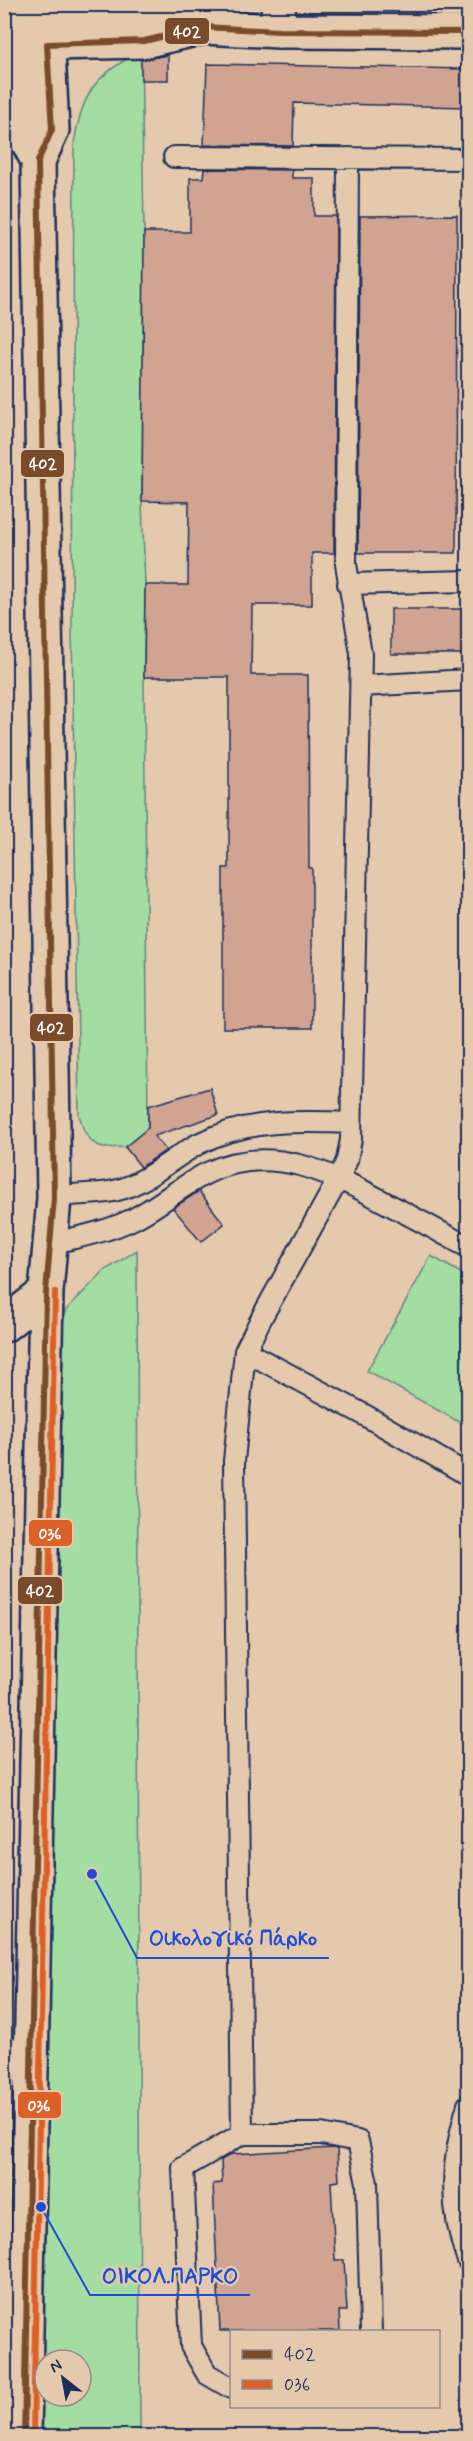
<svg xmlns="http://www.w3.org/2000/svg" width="473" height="2441" font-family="Mynerve,sans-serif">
<rect width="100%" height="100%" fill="#e5c9ac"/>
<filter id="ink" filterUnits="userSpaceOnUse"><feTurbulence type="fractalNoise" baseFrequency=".0167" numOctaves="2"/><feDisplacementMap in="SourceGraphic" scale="12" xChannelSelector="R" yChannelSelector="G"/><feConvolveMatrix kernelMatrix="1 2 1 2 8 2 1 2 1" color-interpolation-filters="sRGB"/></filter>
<g filter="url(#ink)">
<path fill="#a4dda2" stroke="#608680" stroke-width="1.5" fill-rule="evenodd" d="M141,51L144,232L142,501L145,585L144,677L148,1128L125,1147L103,1148L92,1142L84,1131L79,1115L72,629L74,144C82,92 95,75 141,51Z
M137,1250L140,2436H34L58,1346L66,1310L104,1271ZM45,2360H81V2396H45Z
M431,1256L468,1277V1427L367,1371Z"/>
<path fill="#d1a492" stroke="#1b2f5e" stroke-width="1.5" d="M168,55V80H141V60Z
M207,64L468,69V107L294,103L293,146L204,145Z
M204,169L292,170V178H314V216H336L334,553H312V605H252L251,675H308L309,868H312V1028H223V868H229V677H144L145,585H188L189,502L142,501L144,232H190V178H203Z
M457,215L456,553H358L360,216Z
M391,609H468V654H391Z
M210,1088L218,1115L154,1136L166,1150L141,1167L125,1147L148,1128V1106Z
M199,1191L224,1224L201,1242L173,1208Z
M333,2148L337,2149L339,2181L331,2182L335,2260H344L347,2311H339L340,2331H220L213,2184L222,2183L221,2160L232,2154Z"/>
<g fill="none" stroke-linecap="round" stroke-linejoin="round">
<defs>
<path id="service" d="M174,157L468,159
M348,584L468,581
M361,686L468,680
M54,1198C75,1192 97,1196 118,1190C147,1182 171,1159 198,1144C246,1119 299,1121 351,1123
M50,1244C78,1237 107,1232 133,1219C159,1206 181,1186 207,1173C271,1142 331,1173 388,1204C415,1218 442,1233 468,1247
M245,1351L361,1413L468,1475
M468,2105C451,2161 448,2206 468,2261
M242,2134H321L358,2141L367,2183L371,2332
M231,2388L207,2374L191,2346L183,2168L242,2134L234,1461L245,1351L263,1315L339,1178L347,1160L351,1139L361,654L346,564L348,158"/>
<path id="minor" d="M278,4L279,31
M4,2052L31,2063"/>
<path id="tertiary" d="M4,11L144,8L204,27L279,31L468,32
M18,23L23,132L38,161
M4,44L144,41L204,27
M4,1325L46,1292
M24,2436L46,1292L54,1198L38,161L52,130L46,10"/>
</defs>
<use href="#service" stroke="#1b2f5e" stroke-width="24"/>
<use href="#minor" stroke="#1b2f5e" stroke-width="38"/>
<use href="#tertiary" stroke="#1b2f5e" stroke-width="38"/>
<use href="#service" stroke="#e5c9ac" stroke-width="20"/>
<use href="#minor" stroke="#e5c9ac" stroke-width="33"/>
<use href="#tertiary" stroke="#e5c9ac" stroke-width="33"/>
<defs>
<path id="bus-1" d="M24,2436L46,1292L54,1198L38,161L52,130L47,44L144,41L204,27L279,31L468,32"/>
<path id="bus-2" d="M33,2436L55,1292"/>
</defs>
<use href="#bus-1" stroke="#e5c9ac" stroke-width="10"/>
<use href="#bus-2" stroke="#e5c9ac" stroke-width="10"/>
<use href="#bus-1" stroke="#7a4b2a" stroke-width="6"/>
<use href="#bus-2" stroke="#dc6028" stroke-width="6"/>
</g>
</g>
<path fill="none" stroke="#1d4ed8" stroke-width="2" d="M92 1874L137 1958H329M41 2207L90 2295H250"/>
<g fill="#1d4ed8" stroke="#e5c9ac" stroke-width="2">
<circle cx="92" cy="1874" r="6"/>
<circle cx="41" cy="2207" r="6"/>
</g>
<g font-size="21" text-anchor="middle" font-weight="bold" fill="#1d4ed8" stroke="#e5c9ac" stroke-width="4.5" stroke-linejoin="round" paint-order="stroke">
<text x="233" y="1945">Οικολογικό Πάρκο</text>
<text x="170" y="2283">ΟΙΚΟΛ.ΠΑΡΚΟ</text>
</g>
<g stroke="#e5c9ac" stroke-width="2">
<rect x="164" y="17" width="46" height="28" rx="6" fill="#7a4b2a"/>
<rect x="20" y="449" width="45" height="29" rx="6" fill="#7a4b2a"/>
<rect x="29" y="1013" width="45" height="29" rx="6" fill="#7a4b2a"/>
<rect x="28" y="1519" width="45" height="28" rx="6" fill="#dc6028"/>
<rect x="17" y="1576" width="46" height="29" rx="6" fill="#7a4b2a"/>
<rect x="17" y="2091" width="45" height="28" rx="6" fill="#dc6028"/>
</g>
<g font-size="16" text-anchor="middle" font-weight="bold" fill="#fff">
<text x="187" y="37">402</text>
<text x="43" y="469">402</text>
<text x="51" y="1033">402</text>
<text x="50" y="1539">036</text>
<text x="40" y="1596">402</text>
<text x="39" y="2111">036</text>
</g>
<rect width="473" height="2441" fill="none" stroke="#e5c9ac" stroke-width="24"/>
<rect x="12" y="12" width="449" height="2417" fill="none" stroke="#1b2f5e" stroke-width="2" filter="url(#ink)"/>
<rect x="230" y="2330" width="210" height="78" fill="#e5c9ac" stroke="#948b8d" stroke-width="1.5"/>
<rect x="242" y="2350" width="30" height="9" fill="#7a4b2a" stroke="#948b8d" stroke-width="1.5"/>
<text x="284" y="2360" font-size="18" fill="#1b2f5e">402</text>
<rect x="242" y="2380" width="30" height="9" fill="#dc6028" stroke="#948b8d" stroke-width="1.5"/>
<text x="284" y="2390" font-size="18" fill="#1b2f5e">036</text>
<g transform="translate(63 2378) rotate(329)"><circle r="28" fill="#e5c9ac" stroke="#948b8d" stroke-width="1.5"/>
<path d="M0-4.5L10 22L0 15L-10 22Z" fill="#1b2f5e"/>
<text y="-9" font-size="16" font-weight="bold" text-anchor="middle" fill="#1b2f5e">N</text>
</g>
</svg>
